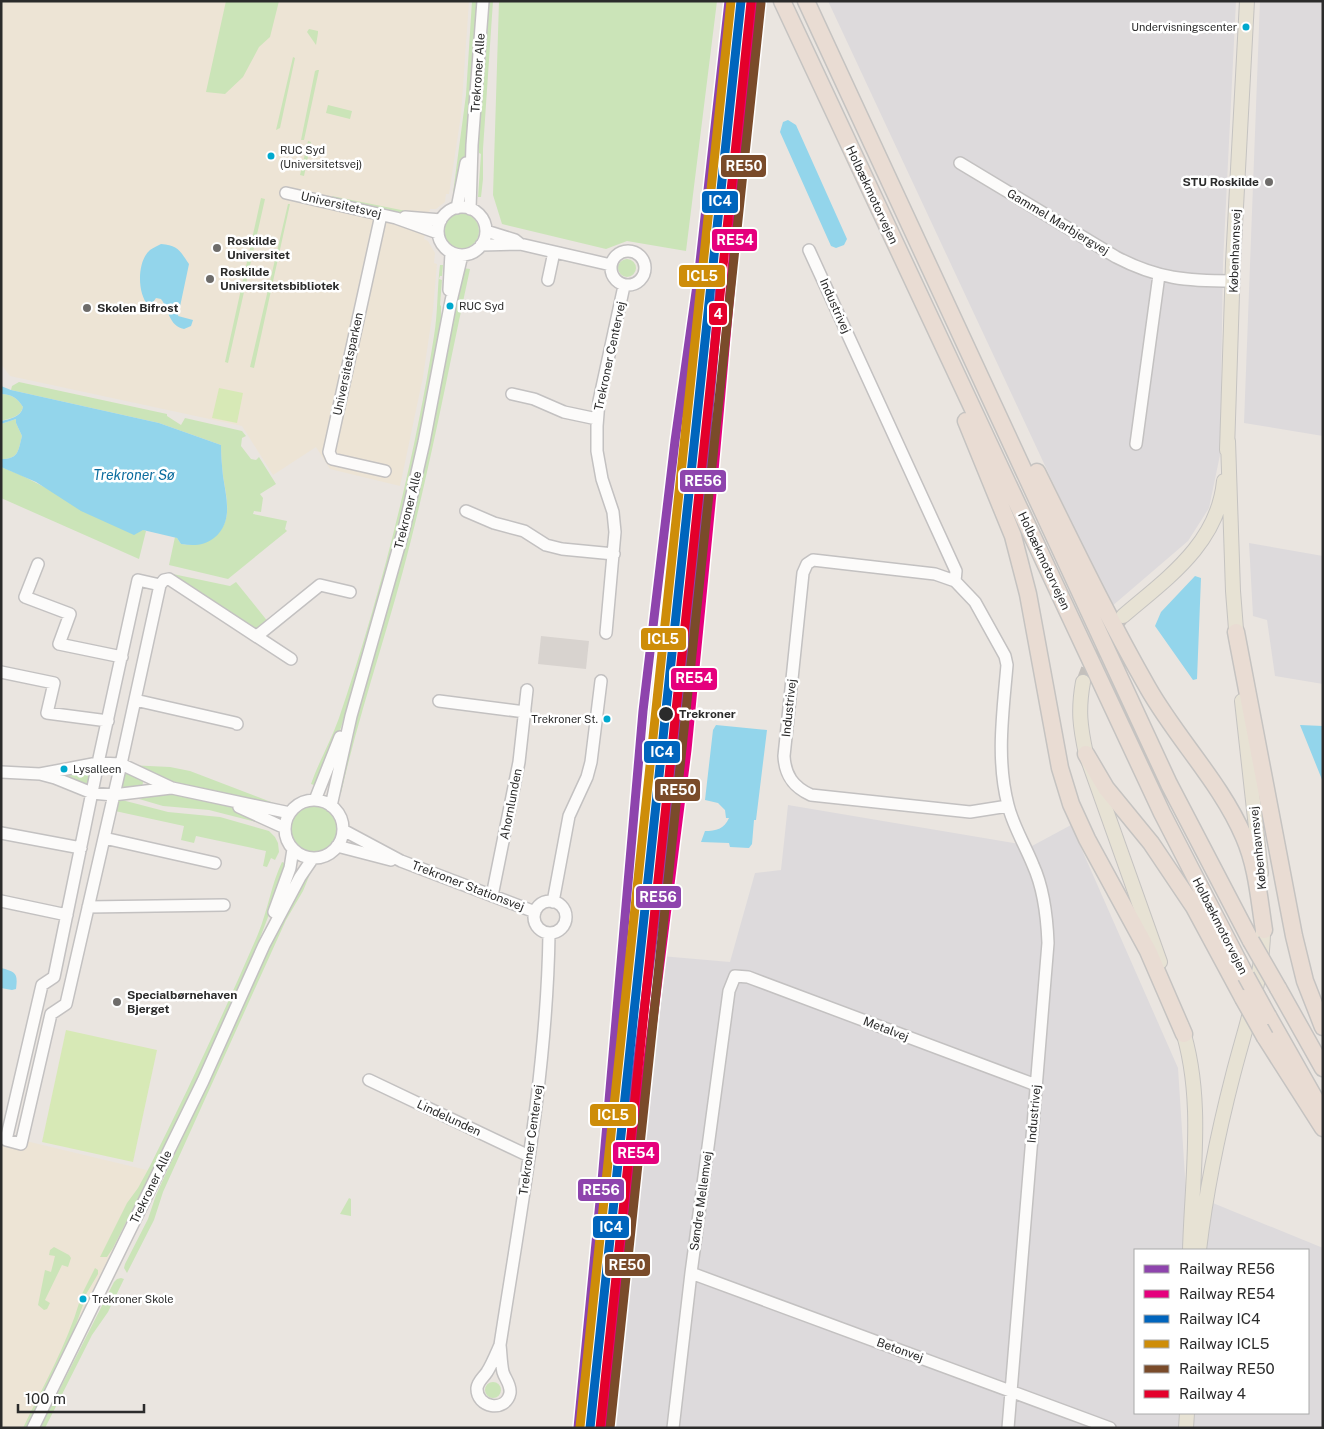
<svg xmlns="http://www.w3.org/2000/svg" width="1324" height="1429" font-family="'Public Sans',sans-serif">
<rect width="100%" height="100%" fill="#eae5e0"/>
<path fill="#dddadc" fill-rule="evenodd" d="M828,1H1236L1223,263L1220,455L1209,508L1188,541L1111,607Z
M1260,1H1323V436L1244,423Z
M1249,543L1323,556V684L1275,676L1267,620L1253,616Z
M788,805L1032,846L1071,825L1178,1068L1186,1192L1323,1248V1428H607L629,1222L638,1106L661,956L730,962L755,873L781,870ZM1135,1250H1308V1413H1135Z"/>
<path fill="#ede4d5" d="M1,1H469L461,115L449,194H446L445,202L441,205L436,209H430L424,239L428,241L435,253L434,263L437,264L433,310L423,377L400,486L330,469L316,447L273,475L242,426L10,376L1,364Z
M1,1135L151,1171L27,1428H1Z"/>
<path fill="#cbe4b8" d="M226,1H279L270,37L259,47L243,77L225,94L206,92Z
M472,1H477C473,65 472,131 458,194L453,193L466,95Z
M488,1H493L483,149V179L481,197H478L481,154L479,153L477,135Z
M499,1H717L686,251L627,241L606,249L502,224L493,195Z
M309,29L318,31V33L316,45L307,32Z
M293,57L295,58L280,128L276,130Z
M317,70H319L304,140H301L315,71Z
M328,105L352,111L350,119L326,113Z
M308,141L311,142L304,176L300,175Z
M332,196L401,210L428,214V216L401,213L334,199Z
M261,198L265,199L228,363L225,362Z
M288,204H290L254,368L250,367Z
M443 231a18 18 0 1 1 36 0a18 18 0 1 1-36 0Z
M618 268a9 9 0 1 1 18 0a9 9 0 1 1-18 0Z
M440,265H443L442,276H440L439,279L442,280L440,305L441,306V329L416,457L395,542L349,702L336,743L317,786L311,784C319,761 331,741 339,718C380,597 414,463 434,336C438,313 437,289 440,265Z
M463,268L470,269C450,361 433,453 410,544C389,628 360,709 341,793L337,792L344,757L392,595L412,517L432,432Z
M19,382L167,414V416L181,425L185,418L242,431L246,436L242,438L241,446L251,459L256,460L259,457L276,484L260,494L263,498L261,512L254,511L253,514L287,521L285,529L287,531L228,579L169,565L175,537L177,538L181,544C191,546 197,544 207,540C235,528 227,500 223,476C222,466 221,456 221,445L159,423L11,390L12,386Z
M1,394C12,394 18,399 23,407C21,417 10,418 1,421Z
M16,419V423L22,436C18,451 19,459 1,459V424Z
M1,467L21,475L50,490L146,531L139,559L1,498Z
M168,573L230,586L236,582L269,623L261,630L251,629L168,575Z
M128,765L170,767L190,771L279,805L278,807L160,780Z
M92,767L88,788L69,780V773Z
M125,769L144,778L142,787L120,790Z
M169,792L235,807L264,824L209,810L163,806L139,799Z
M117,800H122L168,812L220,817L269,831L275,837L278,843L279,852L275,860L271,858L267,867L263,866L266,851L196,836L194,843L181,840L184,826L115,811Z
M291 830a24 24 0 1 1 48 0a24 24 0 1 1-48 0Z
M282,862L287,864C253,965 208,1062 161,1157C145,1188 128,1217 113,1248L107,1257H100L127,1203L138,1188L150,1166C188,1090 224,1013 258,934C268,910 271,885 282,862Z
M306,872L310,874L303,891L286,920L163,1192L154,1220L127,1273L124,1268L125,1264L148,1219L156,1195L167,1171L241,1011L282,918Z
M349,1198L351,1199V1216L340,1214Z
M54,1247L69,1255L71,1258L68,1267L62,1265L45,1300L50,1303L47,1309L44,1310L38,1305L45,1270L51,1272L55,1256L49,1255L50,1250Z
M95,1268L98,1270V1274L85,1296L82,1294Z
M121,1278L124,1279L108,1312L92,1335L45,1428H40L114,1282L117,1279Z
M80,1300L84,1302L72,1336L28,1428H23C43,1386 67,1345 80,1300Z
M485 1390a8 8 0 1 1 16 0a8 8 0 1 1-16 0Z"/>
<path fill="#d7e9b6" d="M219,388L243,393L237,423L212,418Z
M66,1030L157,1050L133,1162L42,1142Z"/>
<path fill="#d8d3cf" d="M541,636L589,641L586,669L538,664Z"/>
<path fill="#93d5eb" d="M788,120L796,125L847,239L844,245L836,248L831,246L780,132L783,122Z
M161,244C178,245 180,251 189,264L178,316L193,320L191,326L184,329C169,326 169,310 161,299L156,298L151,305H148C137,293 137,261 150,250C153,248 157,246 161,244Z
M1,386L11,390L159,423L221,445C221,456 222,466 223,476C226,497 234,522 214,538C204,546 193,546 181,544L177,538L143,530L134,535L81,511L36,482L1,467V459C19,459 18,451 22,436L16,423V419L1,424V421C10,419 21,417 23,407C18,399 12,394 1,394Z
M1195,576L1201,578L1197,679L1193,680L1155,626L1161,612Z
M716,725L767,730L756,820H754L752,844L749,848L730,847L729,843L701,842L705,831C716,831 724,829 729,818H726L725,810L718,803L705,800L713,730Z
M1300,725L1323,726V782Z
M1,968C16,972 18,973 16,989L12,990L1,988Z"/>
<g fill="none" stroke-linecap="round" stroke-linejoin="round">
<path stroke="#c4c0bc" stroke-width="14" stroke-dasharray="14 7" stroke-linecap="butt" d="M1083,682L1094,653L1121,619"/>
<defs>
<path id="minor" d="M960,163L1116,257C1158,279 1187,281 1233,281
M286,193L396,218L438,233
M438 231a24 24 0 1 1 48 0a24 24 0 1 1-48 0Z
M457,208L466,163
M470,209L472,145L483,1
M381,215L329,452L332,459L385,471
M405,217L441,220
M486,231L515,240L520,244
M481,245L520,244L611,265
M809,250L956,571L955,581
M611 268a17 17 0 1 1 34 0a17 17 0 1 1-34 0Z
M548,280L554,252
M449,290L451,253
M512,394L534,399L564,412L597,419
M1136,444L1159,275
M466,511L494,523L524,531L546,545L562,549L614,554
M38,564L25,597L70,614L59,644L122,657
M160,585L138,580L98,763L54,977L42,985L6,1140L21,1144L51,1014L66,1004L121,764L160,585L164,580L169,579L291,659
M606,633L615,532L613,512L602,479L597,451V426L599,401L624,286
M257,636L320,585L350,592
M1,672L54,683L47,713L108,721
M135,700L236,723L237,724
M439,701L525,712
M1,772L40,774L55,778L92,793L113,795L171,788
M40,774L98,763L121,764L172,788L290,813
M315,800L340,737
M285 829a29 29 0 1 1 58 0a29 29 0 1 1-58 0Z
M331,806L351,716L405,525L424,442L451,301L462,255
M239,807L285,828
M343,830L401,861L535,912
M1,833L81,848
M104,838L215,863
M337,846L391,860
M492,896L519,762L527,690
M1,901L67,915
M534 917a16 16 0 1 1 32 0a16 16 0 1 1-32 0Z
M553,902L569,816L587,777L591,762L601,681
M88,907L224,905
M274,912L290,868L293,849
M369,1080L529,1156
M691,1273L1110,1428
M500,1345C496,1354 492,1364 487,1372C483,1378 478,1381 477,1388C476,1408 506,1413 510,1393C511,1384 505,1379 503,1372C501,1363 501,1353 500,1345C521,1208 547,1072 549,934
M33,1428L203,1081L264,945L300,877L313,858
M673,1428L691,1273L729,991L735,976L748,977L1036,1085
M1008,1428L1048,943C1047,917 1044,889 1033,865C1025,845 1013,826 1008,805C996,759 1003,712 1007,665L1005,656L975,602L955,581L935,574L813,560L807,564L803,573L784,756C785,775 793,787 811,795L970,812L1008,806"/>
<path id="major" d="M1228,441L1233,591L1237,642
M1227,450L1233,263L1247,1
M1123,616C1166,579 1218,544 1224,481
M1083,682C1078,710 1080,726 1086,754L1160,962
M1242,701L1261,873
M1181,1025C1205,1097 1192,1176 1190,1250
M1199,1250C1206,1191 1218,1133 1233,1075C1246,1024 1265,974 1263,920
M1186,1428L1187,1413"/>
<path id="highway" d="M782,1L1162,813L1246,976
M806,1L1169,784L1251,941
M966,421L1013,536L1028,594L1060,768L1071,804L1087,839L1148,951L1184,1034
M1037,472C1073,545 1108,618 1148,688C1177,739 1221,783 1244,837C1257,867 1259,899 1264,930
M1236,632L1294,936L1305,981L1323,1027
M1086,754L1106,788L1151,843L1194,907L1243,998
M1278,988L1323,1068
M1268,1016L1323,1113
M1265,1037L1323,1128"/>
</defs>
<use href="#minor" stroke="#c3c1c1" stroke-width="14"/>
<use href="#major" stroke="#c5c3c1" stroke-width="16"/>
<use href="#highway" stroke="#c5c3c1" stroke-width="19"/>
<use href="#minor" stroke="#fcfbfa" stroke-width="11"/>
<use href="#major" stroke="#e7e2d4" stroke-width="14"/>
<use href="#highway" stroke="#e9dcd3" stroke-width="16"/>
<defs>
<path id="highway-bridge" d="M1251,941L1278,988
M1246,976L1268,1016
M1243,998L1265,1037"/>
</defs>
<use href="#highway-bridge" stroke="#c5c3c1" stroke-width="19" stroke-linecap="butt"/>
<use href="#highway-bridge" stroke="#e9dcd3" stroke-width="16"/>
<defs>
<path id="rail-1" d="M632,1105L677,749L702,492L721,272
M578,1428L602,1181L643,711L675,441L699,271L729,1"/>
<path id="rail-2" d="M606,1428L632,1185L687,750L712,493L756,2"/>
<path id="rail-3" d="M590,1428L741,1"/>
<path id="rail-4" d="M580,1427L731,1"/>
<path id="rail-5" d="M610,1428L761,3"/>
<path id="rail-6" d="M600,1428L751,2"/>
</defs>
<use href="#rail-1" stroke="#fff" stroke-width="12"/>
<use href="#rail-2" stroke="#fff" stroke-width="12"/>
<use href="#rail-3" stroke="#fff" stroke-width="12"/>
<use href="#rail-4" stroke="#fff" stroke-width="12"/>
<use href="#rail-5" stroke="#fff" stroke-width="12"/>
<use href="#rail-6" stroke="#fff" stroke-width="12"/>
<use href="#rail-1" stroke="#8e44ad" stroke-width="9"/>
<use href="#rail-2" stroke="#e5007d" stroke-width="9"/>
<use href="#rail-3" stroke="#0065bd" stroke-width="9"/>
<use href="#rail-4" stroke="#ce8d09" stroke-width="9"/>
<use href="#rail-5" stroke="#7a4b2a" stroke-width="9"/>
<use href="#rail-6" stroke="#e4002b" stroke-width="9"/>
</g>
<g fill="#00a9ce" stroke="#fff" stroke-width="2">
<circle cx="1246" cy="27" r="4.5"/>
<circle cx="271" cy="156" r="4.5"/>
<circle cx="450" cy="306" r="4.5"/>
<circle cx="607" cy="719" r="4.5"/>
<circle cx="64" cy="769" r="4.5"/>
<circle cx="83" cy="1299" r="4.5"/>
</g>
<g fill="#6e6c6a" stroke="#fff" stroke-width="2">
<circle cx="1269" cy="182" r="5"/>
<circle cx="217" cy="248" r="5"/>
<circle cx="210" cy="279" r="5"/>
<circle cx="87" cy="308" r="5"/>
<circle cx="117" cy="1002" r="5"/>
</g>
<circle fill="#2b2b2b" stroke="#fff" stroke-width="2" cx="666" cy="714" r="8"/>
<g text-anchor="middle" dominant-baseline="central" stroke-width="5" stroke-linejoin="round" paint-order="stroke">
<g font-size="11" fill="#2b2b2b" stroke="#fff" text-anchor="start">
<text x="1237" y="27" text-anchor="end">Undervisningscenter</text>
<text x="280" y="150">RUC Syd<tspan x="280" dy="14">(Universitetsvej)</tspan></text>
<text x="459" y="306">RUC Syd</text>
<text x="598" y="719" text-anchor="end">Trekroner St.</text>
<text x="73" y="769">Lysalleen</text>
<text x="92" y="1299">Trekroner Skole</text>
</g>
<g font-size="12" fill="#2b2b2b" stroke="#fff">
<text transform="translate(478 73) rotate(-86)">Trekroner Alle</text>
<text transform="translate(872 195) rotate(65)">Holbækmotorvejen</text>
<text transform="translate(341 205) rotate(13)">Universitetsvej</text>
<text transform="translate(1058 222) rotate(31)">Gammel Marbjergvej</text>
<text transform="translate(1235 251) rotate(-88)">Københavnsvej</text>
<text transform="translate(835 306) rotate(66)">Industrivej</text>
<text transform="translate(610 356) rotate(-78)">Trekroner Centervej</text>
<text transform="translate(348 364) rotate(-78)">Universitetsparken</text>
<text transform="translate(408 510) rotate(-76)">Trekroner Alle</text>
<text transform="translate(1044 561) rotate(65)">Holbækmotorvejen</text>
<text transform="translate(789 708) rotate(-84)">Industrivej</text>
<text transform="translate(511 804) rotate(-79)">Ahornlunden</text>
<text transform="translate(1258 848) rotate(-96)">Københavnsvej</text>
<text transform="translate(468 886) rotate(21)">Trekroner Stationsvej</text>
<text transform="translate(1220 926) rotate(63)">Holbækmotorvejen</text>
<text transform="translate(886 1029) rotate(21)">Metalvej</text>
<text transform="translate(1034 1114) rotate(-85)">Industrivej</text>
<text transform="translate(449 1118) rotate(25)">Lindelunden</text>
<text transform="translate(531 1140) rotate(-82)">Trekroner Centervej</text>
<text transform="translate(151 1187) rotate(-64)">Trekroner Alle</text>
<text transform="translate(701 1201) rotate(-82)">Søndre Mellemvej</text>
<text transform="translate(900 1350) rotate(20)">Betonvej</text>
</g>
<g font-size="12" font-weight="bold" fill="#2b2b2b" stroke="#fff" text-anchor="start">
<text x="1259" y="182" text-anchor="end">STU Roskilde</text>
<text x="227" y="241">Roskilde<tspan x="227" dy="14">Universitet</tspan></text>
<text x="220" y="272">Roskilde<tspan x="220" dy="14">Universitetsbibliotek</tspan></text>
<text x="97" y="308">Skolen Bifrost</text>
<text x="127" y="995">Specialbørnehaven<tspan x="127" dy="14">Bjerget</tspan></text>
</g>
<g font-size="12" font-weight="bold" fill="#2b2b2b" stroke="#fff" text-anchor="start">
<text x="679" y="714">Trekroner</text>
</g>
<g font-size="14" font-style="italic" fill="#0b6c9e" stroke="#fff">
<text x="134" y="475">Trekroner Sø</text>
</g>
</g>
<g stroke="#fff" stroke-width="2">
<rect x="720" y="154" width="47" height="24" rx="5" fill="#7a4b2a"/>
<rect x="701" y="190" width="38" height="24" rx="5" fill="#0065bd"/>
<rect x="711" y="228" width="47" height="24" rx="5" fill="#e5007d"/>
<rect x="678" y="264" width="48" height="24" rx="5" fill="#ce8d09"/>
<rect x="708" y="302" width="20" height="24" rx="5" fill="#e4002b"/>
<rect x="679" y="469" width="48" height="24" rx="5" fill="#8e44ad"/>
<rect x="640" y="627" width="47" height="24" rx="5" fill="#ce8d09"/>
<rect x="670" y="667" width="48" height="24" rx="5" fill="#e5007d"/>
<rect x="643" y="740" width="38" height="24" rx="5" fill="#0065bd"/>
<rect x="654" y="778" width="47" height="24" rx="5" fill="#7a4b2a"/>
<rect x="635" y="885" width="47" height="24" rx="5" fill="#8e44ad"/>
<rect x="589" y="1103" width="48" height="24" rx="5" fill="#ce8d09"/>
<rect x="612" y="1141" width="48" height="24" rx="5" fill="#e5007d"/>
<rect x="577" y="1178" width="48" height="24" rx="5" fill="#8e44ad"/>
<rect x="592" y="1215" width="38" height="24" rx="5" fill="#0065bd"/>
<rect x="604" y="1253" width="47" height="24" rx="5" fill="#7a4b2a"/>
</g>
<g font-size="14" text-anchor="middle" font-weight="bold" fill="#fff">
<text x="744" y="171">RE50</text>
<text x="720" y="206">IC4</text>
<text x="735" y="245">RE54</text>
<text x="702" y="281">ICL5</text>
<text x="718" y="319">4</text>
<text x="703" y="486">RE56</text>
<text x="663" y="644">ICL5</text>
<text x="694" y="683">RE54</text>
<text x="662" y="757">IC4</text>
<text x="678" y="795">RE50</text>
<text x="658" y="902">RE56</text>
<text x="613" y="1120">ICL5</text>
<text x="636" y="1158">RE54</text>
<text x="601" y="1195">RE56</text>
<text x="611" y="1232">IC4</text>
<text x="627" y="1270">RE50</text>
</g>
<rect width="1324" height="1429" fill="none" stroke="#2b2b2b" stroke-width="5"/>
<rect x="1134" y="1249" width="175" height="165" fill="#ffffff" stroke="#aaaaaa"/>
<rect x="1144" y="1265" width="25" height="8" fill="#8e44ad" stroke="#aaaaaa"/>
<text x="1179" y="1274" font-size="15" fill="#2b2b2b">Railway RE56</text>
<rect x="1144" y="1290" width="25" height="8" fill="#e5007d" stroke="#aaaaaa"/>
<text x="1179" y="1299" font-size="15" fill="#2b2b2b">Railway RE54</text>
<rect x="1144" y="1315" width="25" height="8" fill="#0065bd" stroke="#aaaaaa"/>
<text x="1179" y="1324" font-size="15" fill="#2b2b2b">Railway IC4</text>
<rect x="1144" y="1340" width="25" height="8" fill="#ce8d09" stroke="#aaaaaa"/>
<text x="1179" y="1349" font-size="15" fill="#2b2b2b">Railway ICL5</text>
<rect x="1144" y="1365" width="25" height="8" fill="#7a4b2a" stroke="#aaaaaa"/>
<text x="1179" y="1374" font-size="15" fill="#2b2b2b">Railway RE50</text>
<rect x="1144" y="1390" width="25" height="8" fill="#e4002b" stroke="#aaaaaa"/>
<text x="1179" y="1399" font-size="15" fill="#2b2b2b">Railway 4</text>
<path d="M18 1404v8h126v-8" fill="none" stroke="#2b2b2b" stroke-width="2.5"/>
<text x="25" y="1404" font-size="15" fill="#2b2b2b" stroke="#ffffff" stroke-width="4" paint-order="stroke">100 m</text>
</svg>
